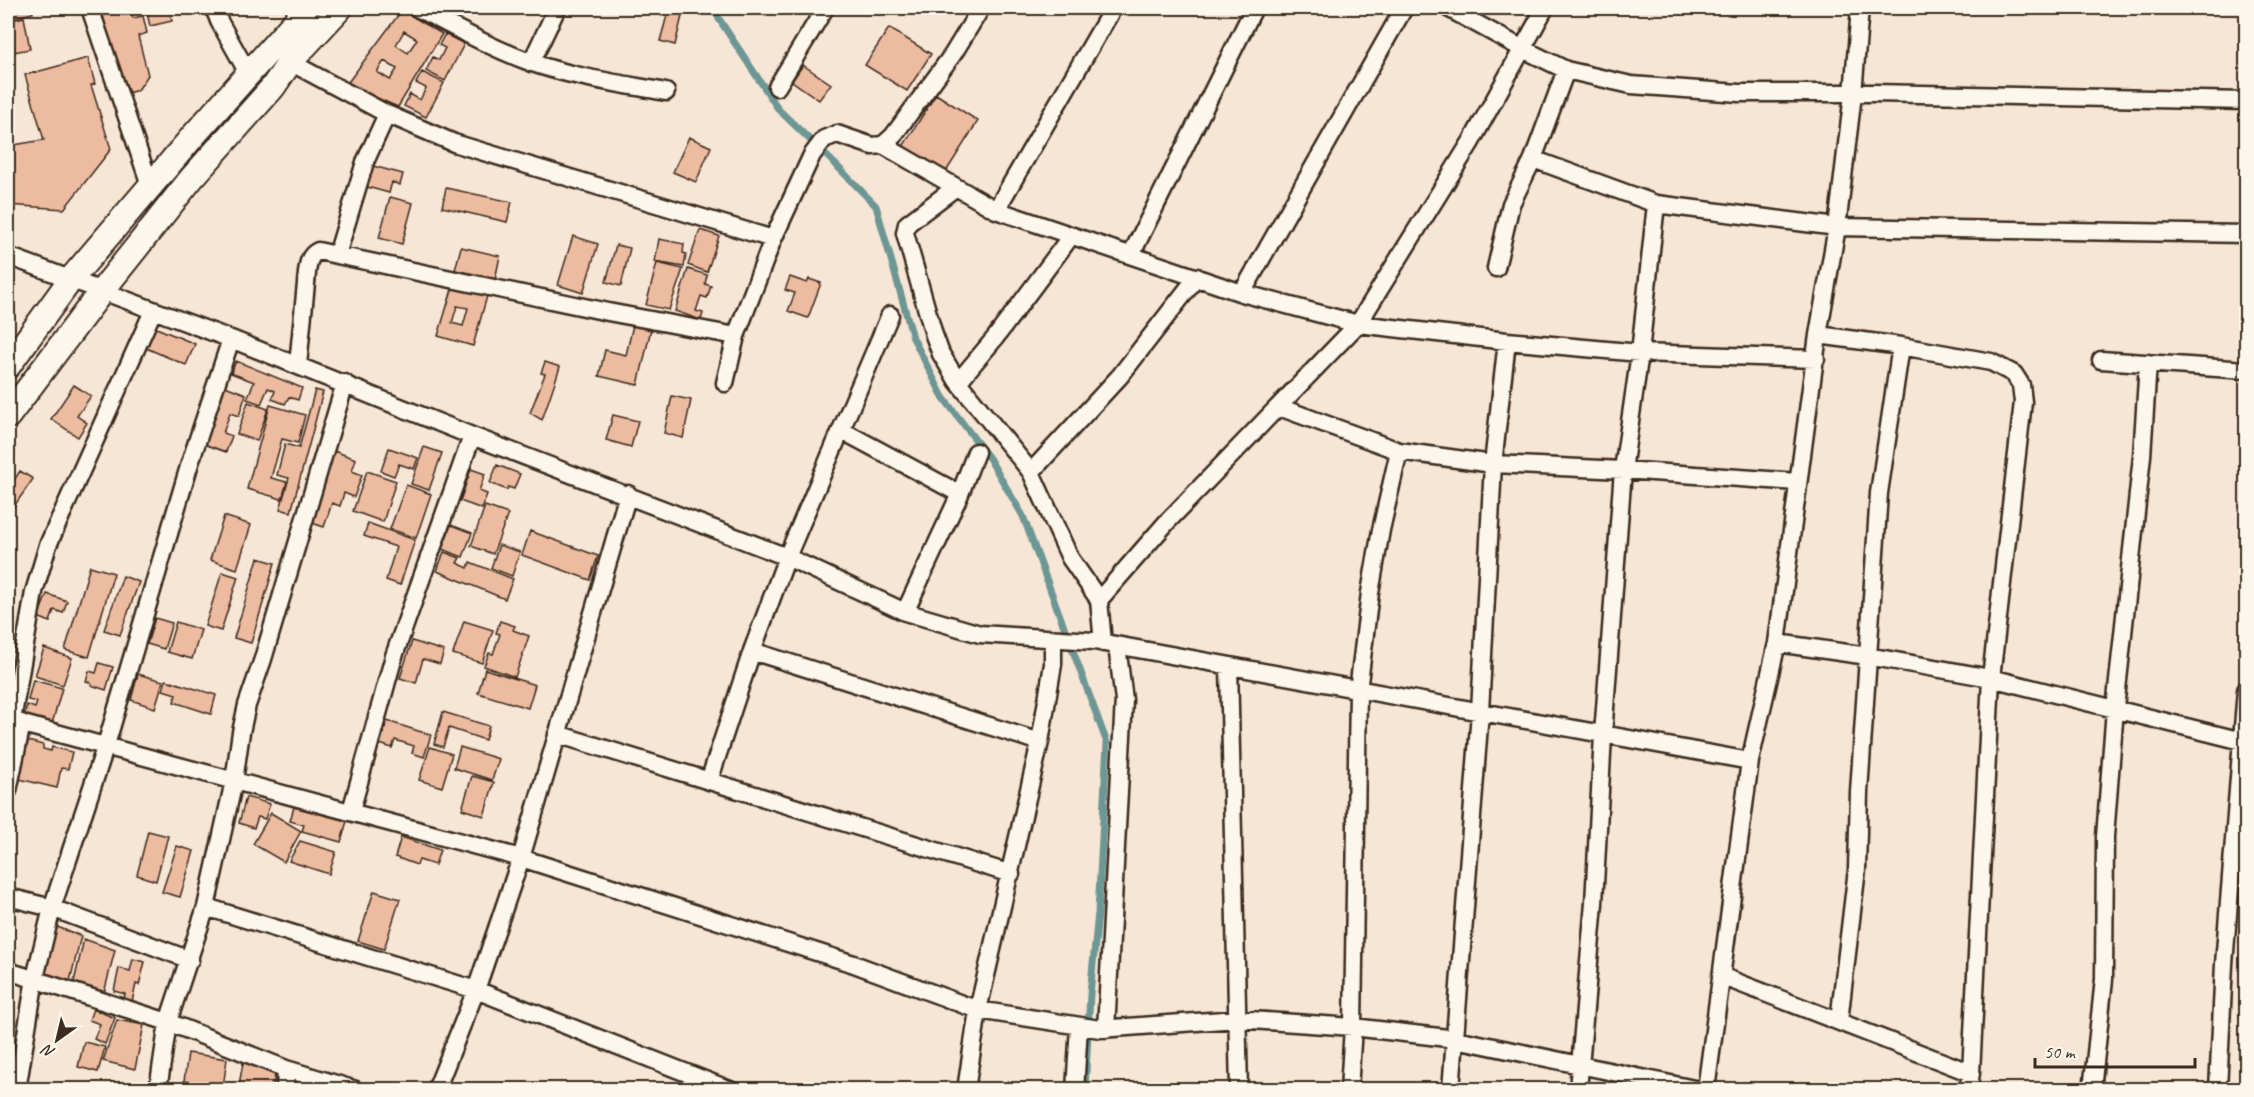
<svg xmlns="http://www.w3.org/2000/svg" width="2254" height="1097" font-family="Caveat,sans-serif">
<rect width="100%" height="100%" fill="#f7e5d5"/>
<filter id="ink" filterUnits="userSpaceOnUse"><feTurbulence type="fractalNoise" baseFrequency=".0167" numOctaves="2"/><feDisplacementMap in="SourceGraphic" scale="12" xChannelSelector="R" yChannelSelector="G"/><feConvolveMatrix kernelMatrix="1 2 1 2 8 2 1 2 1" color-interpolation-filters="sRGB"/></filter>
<g filter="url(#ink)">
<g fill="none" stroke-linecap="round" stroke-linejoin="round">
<path stroke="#6c9794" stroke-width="7" d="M715,8L719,19L779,110L835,164L876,206L913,338L943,397L989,458L1023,516L1107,743L1098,913L1090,994L1085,1090"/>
</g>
<path fill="#edbb9f" stroke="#3b2a1e" stroke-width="1.5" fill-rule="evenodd" d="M10,8H31L33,13L12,18Z
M101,8H130L133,18L143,16L147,33L138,36L148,75L138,90L124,94Z
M146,8H176L177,11L170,13L172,21L150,26Z
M669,8H684L675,45L660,41Z
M402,10L442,34L398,107L346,85ZM404,31L417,39L408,53L396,45ZM384,61L397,69L390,80L377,72Z
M24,17L30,49L8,53V21Z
M889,28L931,54L907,91L865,65Z
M445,34L464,44L445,81L426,71L433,57L439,60L445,48L439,45Z
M88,58L95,84L91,85L111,149L64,209L8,205V146L44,140L25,75Z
M803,65L831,84L819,100L792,81Z
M422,72L444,83L426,117L404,106L410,94L420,100L426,88L416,83Z
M936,94L978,121L944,175L902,148Z
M689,137L711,147L696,182L673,172Z
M373,166L403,174L400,185L392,182L389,193L367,187Z
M446,188L512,202L507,222L442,207Z
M390,197L413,203L402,244L379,238Z
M700,230L719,236L707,272L688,265Z
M573,236L598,244L583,293L558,285Z
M659,239L684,244L683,253L686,254L684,267L655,262Z
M616,245L630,248L621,286L606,282Z
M461,247L500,256L495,280L455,270Z
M657,263L683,269L669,310L646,305Z
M688,269L707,275L705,284L711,286L707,298L701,296L696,311L703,313L701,320L675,311Z
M790,277L807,283L809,279L821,283L808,318L788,311L795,293L785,290Z
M453,286L487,296L473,346L438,336ZM457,306L468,308L463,326L452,323Z
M633,325L651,329L638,385L599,376L605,350L626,355Z
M154,327L195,344L186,365L146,348Z
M236,361L302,388L298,400L289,397L285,404L272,399L275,391L268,388L261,404L247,399L254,382L231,373Z
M545,362L560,367L542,420L530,413L545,374L541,373Z
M74,385L91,396L77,416L87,423L78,437L51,419Z
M225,386L246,394L239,416L230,413L223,433L232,436L226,452L204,444Z
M315,390L323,392L291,512L280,509L289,478L277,475L285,444L299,448Z
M672,396L691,400L683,438L664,433Z
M248,402L268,409L257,441L237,434Z
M270,405L305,415L298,443L282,439L271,478L287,482L282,499L247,489Z
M613,415L638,421L631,447L606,440Z
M424,447L442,453L429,490L411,484Z
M389,448L418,458L414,469L399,464L394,476L381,471Z
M334,451L356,459L352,471L362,475L354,497L344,493L340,506L332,503L324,527L309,522Z
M497,465L520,474L514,489L508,487L507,490L490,483Z
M471,469L485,474L479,491L487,494L482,509L460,501Z
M20,471L33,479L8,515V489Z
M367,471L396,481L383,522L353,511Z
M406,485L431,494L416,538L390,529Z
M485,506L508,514L493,554L471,546Z
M224,516L251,525L237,569L210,560Z
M368,523L415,540L400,585L386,580L396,547L364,536Z
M451,525L472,533L463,557L442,549Z
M530,531L598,556L590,580L522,555Z
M499,545L520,552L512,576L491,568Z
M444,552L460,558L457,563L468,568L470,562L513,579L505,599L437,571Z
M258,558L275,563L251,643L234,638Z
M90,566L114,573L89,657L65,650Z
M222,572L238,577L221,631L205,626Z
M123,576L139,582L120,635L104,630Z
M47,594L67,601L63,613L54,610L50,622L38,617Z
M155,618L172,623L164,649L147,644Z
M464,621L493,630L482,663L453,654Z
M500,621L515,626L513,630L529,636L515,677L484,666L489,653L493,654L500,634L496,633Z
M176,622L201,630L192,659L167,652Z
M412,641L444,651L440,664L423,659L416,683L400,678Z
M44,648L72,658L63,685L35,676Z
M99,663L113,667L106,690L91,685V683L86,681L89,671L96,673Z
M485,669L535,685L528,708L478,693Z
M138,674L163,681L155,708L131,700Z
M33,680L62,688L52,724L24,716L27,705L35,708L37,702L28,700Z
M166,680L216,695L211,714L174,702L176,694L163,690Z
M443,712L489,726L485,740L449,728L443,747L434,744Z
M387,721L431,735L424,757L412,753L414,746L395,740L392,748L380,744Z
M28,741L43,745V749L51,751L52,747L72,752L68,769L61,768L57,788L19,779Z
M430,747L452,754L442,787L419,780Z
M460,747L499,759L492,780L454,768Z
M472,776L494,782L484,816L462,809Z
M246,797L270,804L265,819L258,817L254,828L239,823Z
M294,807L347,821L341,842L302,831L304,825L290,821Z
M271,813L301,831L284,862L253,844Z
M148,831L168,836L156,881L137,875Z
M401,837L440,850L435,865L419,860L417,865L395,857Z
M300,841L336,852L329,874L289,861Z
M177,846L194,851L180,897L162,892Z
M374,891L400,899L384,949L358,941Z
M52,925L81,936L69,985L41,974Z
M84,939L115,950L103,997L73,986Z
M133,959L145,962L139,985L136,984L131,1006L123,1004L125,994L114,991L119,968L130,971Z
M93,1009L115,1018L105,1044L94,1039L100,1024L89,1020Z
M117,1020L144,1025L135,1069L103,1061Z
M84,1042L105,1047L98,1072L78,1067Z
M188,1053L227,1059L223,1087L184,1081Z
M243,1063L276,1069L272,1090H238Z"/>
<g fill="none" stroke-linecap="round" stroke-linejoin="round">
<defs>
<path id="street" d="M90,8L150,185
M214,8L219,21L248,73
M417,8C454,27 491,48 530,62C571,77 623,84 666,92
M1448,8L1523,49L1566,70L1631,85L1739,93H1873L2246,101
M290,62L387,114L454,143L773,239
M531,63L557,8
M777,87L825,8
M883,145L996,210L1242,293L1358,324L1507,341L1640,353L1816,359
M1533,159L1566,70
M956,187L907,224L905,233L934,335L941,354L958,382L1031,472L1070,558L1099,600
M996,210L1113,8
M337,255L365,162L387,114
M1131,255L1254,8
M8,256L231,339L472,436L787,557L905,612L980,634L1094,641L1750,761
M1496,268L1511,204L1533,159L1656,204L1837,227L2246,234
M1242,293L1404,8
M1818,335L1901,346L1991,362L2014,374L2021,385L2023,402L1991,678L1971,1073L1968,1090
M2101,360L2246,370
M298,365L307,273C308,264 309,255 318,251L608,312L736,336
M958,382L995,338L1071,236
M725,383L736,336L773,239L812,155L824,139L837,134L872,146L883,145L893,136L953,54L981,8
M1279,407L1399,451L1493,464L1623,470L1798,482
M841,430L960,494
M1031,472L1120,376L1197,277
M905,612L960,494L976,452
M1103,643L1099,600L1167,522L1358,324L1471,142L1545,8
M1777,643L1868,656L1991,678L2246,742
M752,651L1040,742
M1229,666L1239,1090
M8,720L521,858L854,964L978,1010L1100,1029L1237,1019L1353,1027L1456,1039L1699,1090
M12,721L34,592L48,545L153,311
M557,734L1011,874
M709,781L752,651L787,557L890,315
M8,791L22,723
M351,811L394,656L472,436
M8,897L52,908L190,960
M206,907L476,990L730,1090
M8,971L168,1022L286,1069L356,1090
M1721,976L1971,1073
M1839,1021L1857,869L1859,792L1879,493L1901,346
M1106,1029L1124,700L1117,646
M17,1090L35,978L52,908L106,745L190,463L231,339
M158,1090L168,1022L206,907L234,781L241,732L247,705L263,659L345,383
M285,1090L286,1069
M436,1090L476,990L521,858L628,494
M966,1090L978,1010L1040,742L1053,664V640
M1075,1090L1079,1026
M1349,1090L1353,1027L1358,691L1370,593L1381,530L1399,451
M1451,1090L1480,712L1493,464L1507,341
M1578,1090L1594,903L1603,735L1623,470L1640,353L1656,204
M1706,1090L1750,761L1777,643L1818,335L1837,227L1853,94L1860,8
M2092,1090L2104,979L2105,837L2115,709L2142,456L2148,363
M2218,1090L2224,964L2246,690"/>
<path id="secondary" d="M8,366L71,279L194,135L307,8
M8,416L101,292L191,179L273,87L290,62L340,8"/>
</defs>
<use href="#street" stroke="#3b2a1e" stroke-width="21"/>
<use href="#secondary" stroke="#3b2a1e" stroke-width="28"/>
<use href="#street" stroke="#fbf7ec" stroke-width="16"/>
<use href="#secondary" stroke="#fbf7ec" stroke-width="24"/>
</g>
</g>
<rect width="2254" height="1097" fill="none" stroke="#fbf7ec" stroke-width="30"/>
<rect x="15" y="15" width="2224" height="1067" fill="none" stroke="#3b2a1e" stroke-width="2" filter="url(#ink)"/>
<g transform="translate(57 1040) rotate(214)" stroke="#fbf7ec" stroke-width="4.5" paint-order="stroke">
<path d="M0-4.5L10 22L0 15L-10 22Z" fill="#3b2a1e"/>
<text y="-9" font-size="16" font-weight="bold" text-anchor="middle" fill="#3b2a1e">N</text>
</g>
<path d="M2035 1058v9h160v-9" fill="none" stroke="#3b2a1e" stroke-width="3"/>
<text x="2044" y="1058" font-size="18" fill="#3b2a1e" stroke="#fbf7ec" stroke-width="4.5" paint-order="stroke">50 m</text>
</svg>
